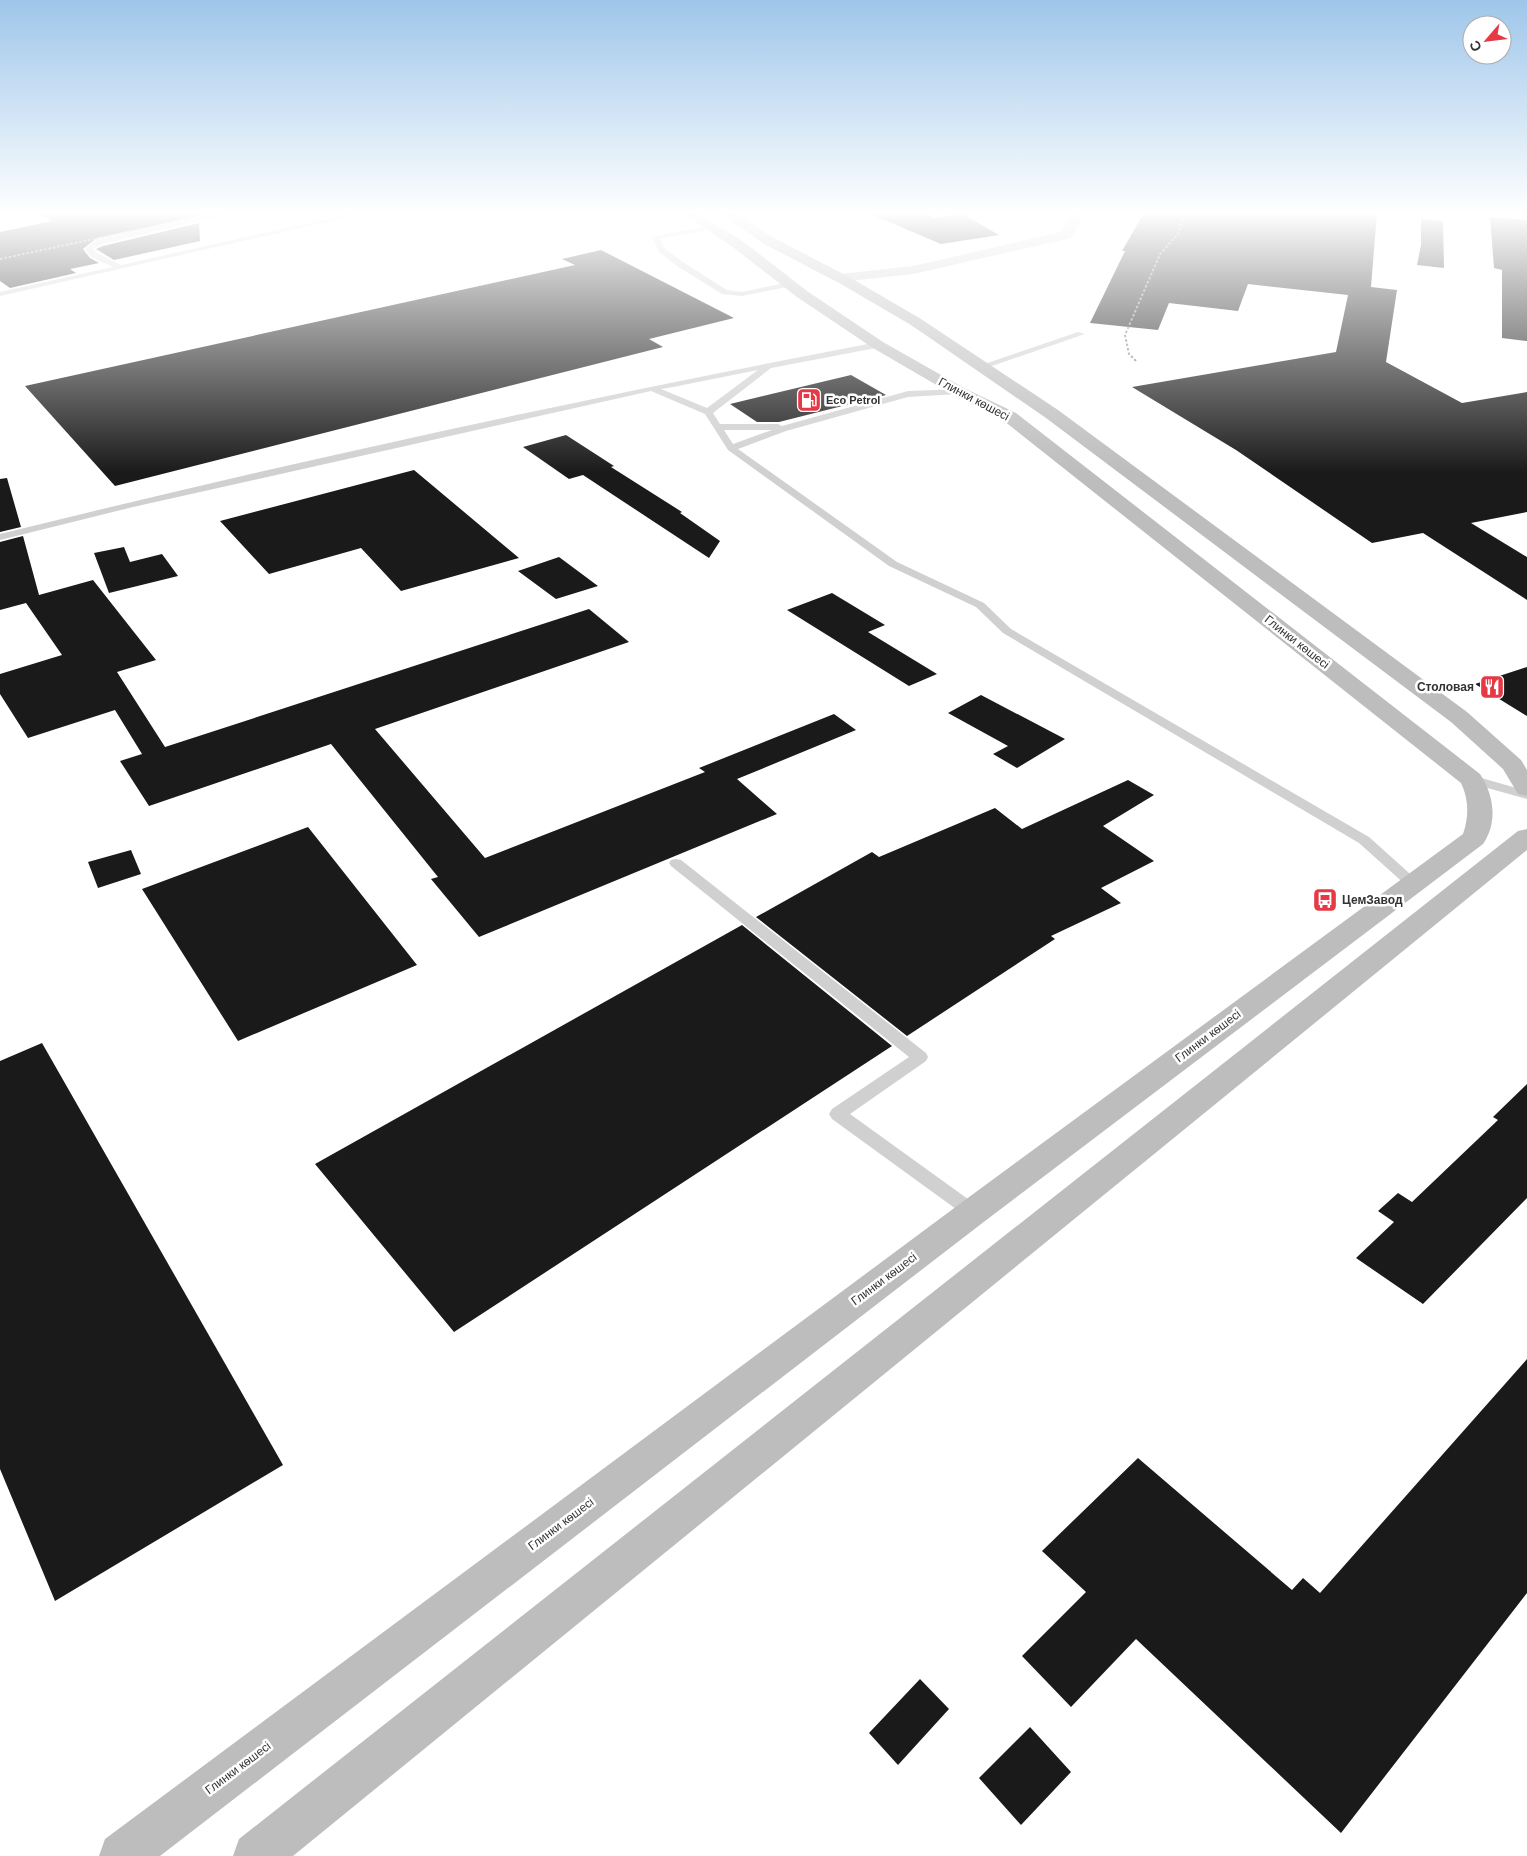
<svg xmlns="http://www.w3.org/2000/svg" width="1527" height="1856" font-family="Helvetica,sans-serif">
<rect width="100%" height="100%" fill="#fff"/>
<path fill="#1a1a1a" d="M39,213H197L198,216L97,238L83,249L90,258L99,263L70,269L76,273L10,288L0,281V232L52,221Z
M876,213H925L935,218L961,213L999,235L941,244L875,216Z
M1144,213H1377L1371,287L1397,290L1386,362L1462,403L1527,392V512L1471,523L1527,557V600L1423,533L1372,543L1236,450L1132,387L1336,352L1348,295L1248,284L1238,311L1169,303L1158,330L1090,323L1125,251H1122Z
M1490,217L1527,220V341L1502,338V270L1494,268Z
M1421,219L1443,221L1444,268L1417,265L1421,245Z
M199,223L200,241L114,260L96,249L103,246Z
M601,250L734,318L649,339L663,347L115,486L25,386L575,265L562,259Z
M851,375L886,395L779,422H757L730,404Z
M566,435L614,466L611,467L682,512L680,513L720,541L709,558L583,475L569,479L523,447Z
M414,470L519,558L401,591L361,548L269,574L220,521Z
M7,478L21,527L0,532V479Z
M23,536L39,595L93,580L156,660L117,672L165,747L589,609L629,642L375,729L485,858L705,772L699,768L834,714L856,730L737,779L777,814L479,937L431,879L438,877L331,744L149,806L120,761L142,754L115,710L28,738L0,694V674L62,655L26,603L0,610V542Z
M124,547L130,562L162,554L178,576L109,593L94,553Z
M559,557L598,586L556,599L518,571Z
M832,593L885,625L868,632L937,674L909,686L787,610Z
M1527,667V716L1475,684Z
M981,695L1065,739L1017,768L993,754L1008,746L948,713Z
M1128,780L1154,795L1103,826L1154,861L1101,888L1121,903L1051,936L1055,939L907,1036L756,917L872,852L879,857L995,808L1022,829Z
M308,827L417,965L238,1041L142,889Z
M131,850L141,874L98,888L88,862Z
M742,925L892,1046L454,1332L315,1164Z
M42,1043L283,1465L55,1601L0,1469V1061Z
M1527,1084V1198L1423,1304L1356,1258L1394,1222L1378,1211L1398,1193L1412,1202L1498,1120L1493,1117Z
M1527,1359V1593L1341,1833L1136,1639L1071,1707L1022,1656L1086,1592L1042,1551L1138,1458L1292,1590L1303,1578L1320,1593Z
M920,1679L949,1709L898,1765L869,1733Z
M1030,1727L1071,1772L1021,1825L979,1778Z"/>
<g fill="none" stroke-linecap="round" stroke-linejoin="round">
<path fill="#d0d0d0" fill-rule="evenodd" d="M219,213H233L102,244L93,249L97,253L121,265L353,213H367L0,296V292L113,267L91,257L85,249L97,240Z
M711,225H714V229L660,238L665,249L683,262L727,290L742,292L789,282H792V286L742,296L722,294L677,266L659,252L652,237Z
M1078,332L1085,334L983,369L976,367Z
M878,342L882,345L881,347L771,368L713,413L720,424H778L782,426L908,391L961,389L962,391L958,394L908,397L786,431L738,449L897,562L984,603L1011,629L1369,837L1418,881L1420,884L1418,887H1408L1359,843L1003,633L976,607L889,566L728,450L705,414L651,391L133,507L0,540V534C291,462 584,398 878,342ZM758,370L707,408L661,389L673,387ZM724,430H772L733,444Z
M1471,775L1527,791V799L1466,782L1464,779L1466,776Z
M676,859L681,860L926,1053L928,1057L926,1061L850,1114L979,1207L982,1212L979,1217L973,1219L967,1217L832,1119L829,1114L832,1109L909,1057L671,866L669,863L671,860Z"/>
<path fill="#d0d0d0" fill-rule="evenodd" d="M1073,213H1086L1071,238L913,274L840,282L833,278L840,274L913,266L1061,232Z"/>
<path fill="#bdbdbd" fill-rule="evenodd" d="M683,213H698L744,242L807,291L883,342L964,388L1016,413L1480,774C1494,795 1498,822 1483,844L985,1221L160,1856H99L105,1839L961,1203L1463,834C1469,816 1469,800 1461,783L1004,421L952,394L873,348L797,297L734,248Z
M720,213H735L774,238L851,278L921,319L1058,410L1467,712L1521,760L1527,770V796L1518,794L1503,769L1451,722L1046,418L911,325L841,284L764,244Z
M1527,829V850L293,1856H233L239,1839L1518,831Z"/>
<path stroke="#888" stroke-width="2" stroke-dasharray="2.5 2" stroke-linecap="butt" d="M0,259L216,213
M1136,361L1129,354L1125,335L1160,254L1178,234L1186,213"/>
</g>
<linearGradient id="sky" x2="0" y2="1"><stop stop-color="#9ec6ea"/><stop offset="0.45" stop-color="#fff"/><stop offset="1" stop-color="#fff" stop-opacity="0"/></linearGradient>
<rect width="1527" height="473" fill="url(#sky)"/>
<defs>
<symbol id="fuel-square" viewBox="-11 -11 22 22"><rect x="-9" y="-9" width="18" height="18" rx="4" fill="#e63946" stroke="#fff"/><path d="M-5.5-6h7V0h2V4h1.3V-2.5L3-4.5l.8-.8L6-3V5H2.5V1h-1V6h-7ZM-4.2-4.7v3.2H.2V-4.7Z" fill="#fff"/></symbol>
<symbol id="restaurant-square" viewBox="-11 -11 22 22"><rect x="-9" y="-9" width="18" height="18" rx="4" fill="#e63946" stroke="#fff"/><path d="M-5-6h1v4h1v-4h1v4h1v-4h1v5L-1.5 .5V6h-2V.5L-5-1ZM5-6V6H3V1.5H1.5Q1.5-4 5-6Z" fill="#fff"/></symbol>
<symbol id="bus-square" viewBox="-11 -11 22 22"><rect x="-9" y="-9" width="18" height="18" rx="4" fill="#e63946" stroke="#fff"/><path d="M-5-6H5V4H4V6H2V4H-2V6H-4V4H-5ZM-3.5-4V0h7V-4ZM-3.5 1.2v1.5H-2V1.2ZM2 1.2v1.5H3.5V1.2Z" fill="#fff"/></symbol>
</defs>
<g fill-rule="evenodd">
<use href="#fuel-square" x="795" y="386" width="28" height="28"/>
<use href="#restaurant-square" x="1478" y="673" width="28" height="28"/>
<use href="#bus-square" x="1311" y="886" width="28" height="28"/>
</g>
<g text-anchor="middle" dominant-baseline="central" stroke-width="5" stroke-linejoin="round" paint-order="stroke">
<g font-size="11" font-weight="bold" fill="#333" stroke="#fff" text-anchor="start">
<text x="826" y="400">Eco Petrol</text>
</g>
<g font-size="12" fill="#333" stroke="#fff">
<text transform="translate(974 399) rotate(28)">Глинки көшесі</text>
<text transform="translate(1297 642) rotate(38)">Глинки көшесі</text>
<text transform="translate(1208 1036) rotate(-37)">Глинки көшесі</text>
<text transform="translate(884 1279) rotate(-37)">Глинки көшесі</text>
<text transform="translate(561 1524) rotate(-37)">Глинки көшесі</text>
<text transform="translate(238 1768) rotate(-37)">Глинки көшесі</text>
</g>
<g font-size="12" font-weight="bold" fill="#333" stroke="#fff" text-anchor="end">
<text x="1474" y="687">Столовая</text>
<text x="1342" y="900" text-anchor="start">ЦемЗавод</text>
</g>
</g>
<g transform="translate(1487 40) rotate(242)"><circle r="24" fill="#ffffff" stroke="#adadad"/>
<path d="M0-4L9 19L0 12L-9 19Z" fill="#e63946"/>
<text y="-8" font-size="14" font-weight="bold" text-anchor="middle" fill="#333333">С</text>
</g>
</svg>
